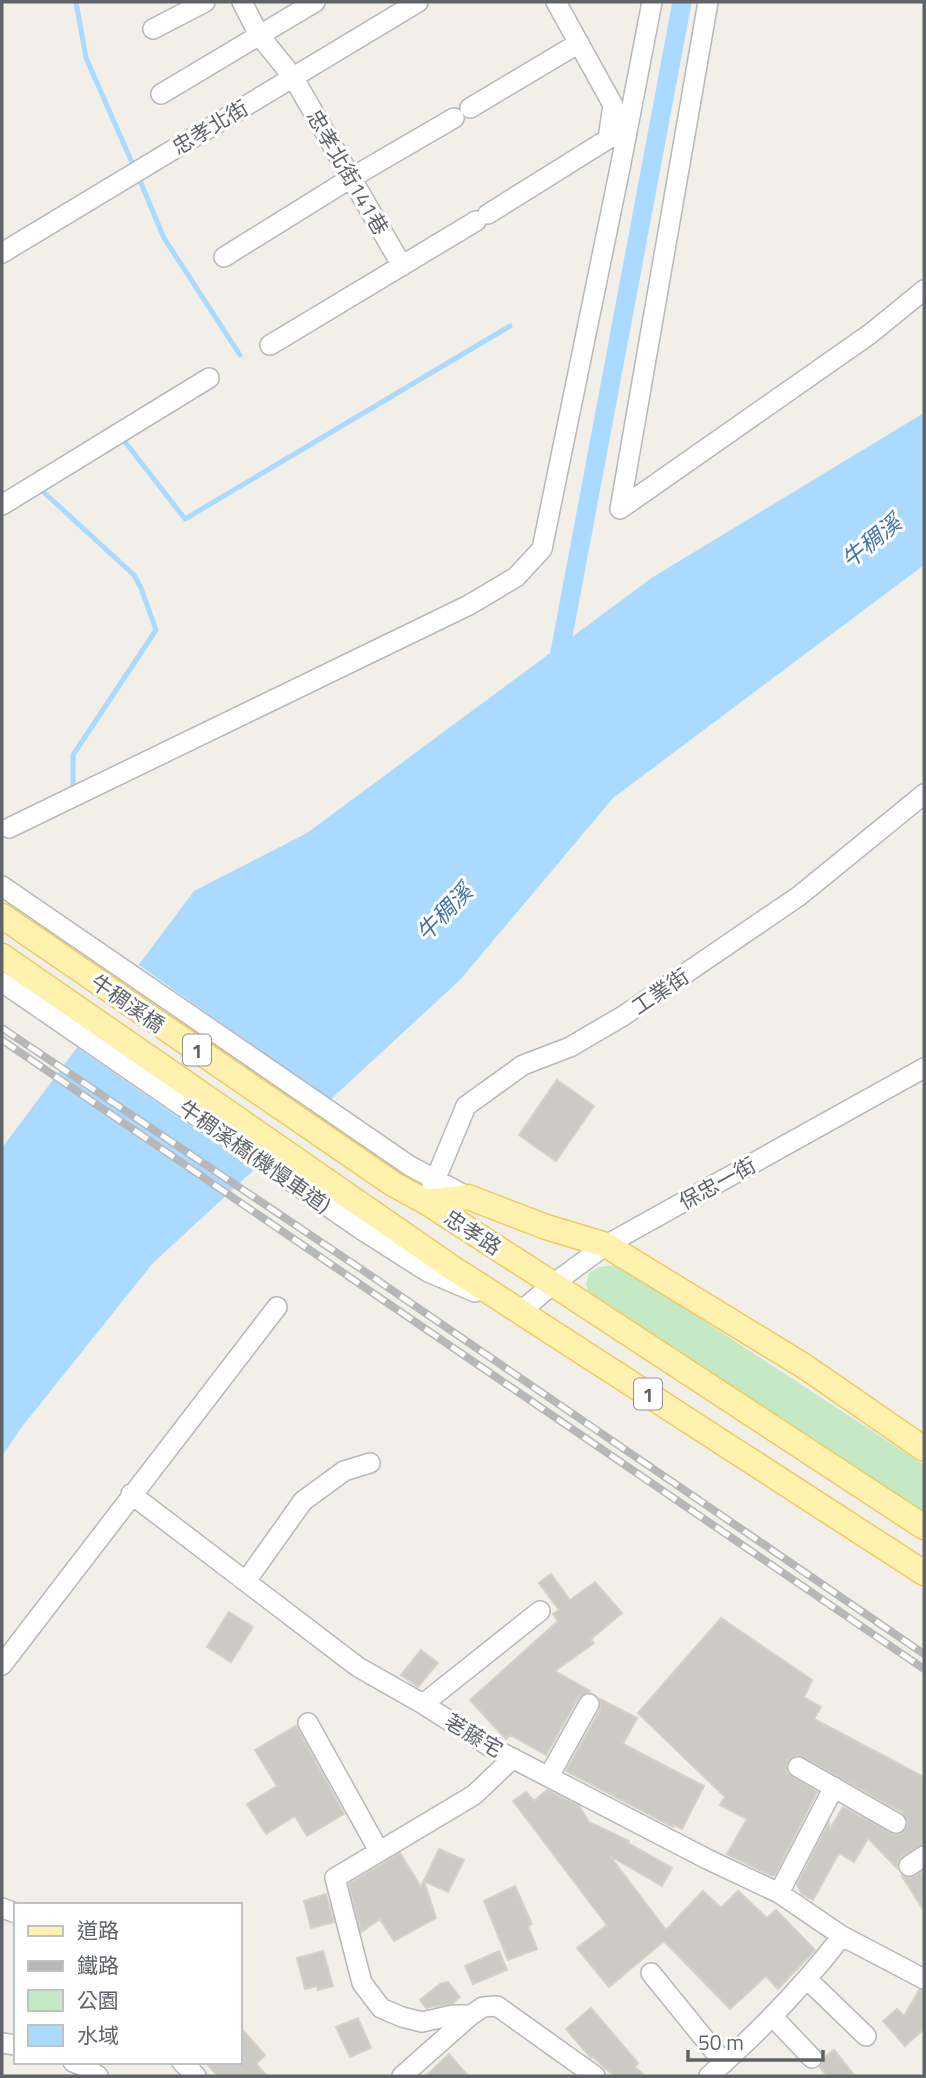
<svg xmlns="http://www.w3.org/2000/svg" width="926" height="2078" font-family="'Titillium Web','Noto Sans TC',sans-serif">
<rect width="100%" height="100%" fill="#f1efe8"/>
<path fill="#c5e8c5" d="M615,1265L649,1285L924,1465V1512L589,1294L586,1284L589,1273L599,1267Z"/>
<path fill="#aadaff" d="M924,413V565L613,798L460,980L153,1263L21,1428L2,1456V1148L194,891L307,833L653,577Z"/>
<path fill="#f1efe8" d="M136,963L333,1102L257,1172L74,1045Z"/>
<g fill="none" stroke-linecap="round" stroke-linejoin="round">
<path stroke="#aadaff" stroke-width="5" d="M76,2L86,58L134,167
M138,176L164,238L240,355
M122,438L185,519L510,326
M38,487L134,575L141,588L156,630L73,755V791"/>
<path stroke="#aadaff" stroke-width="19" d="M557,668L682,2"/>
</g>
<path fill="#cccac5" stroke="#d6d1c6" stroke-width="2" d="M557,1080L594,1106L556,1161L519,1135Z
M551,1574L570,1600L595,1582L622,1613L591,1639L594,1643L555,1671L590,1691L578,1698L546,1755L510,1735L506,1739L470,1700L558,1621L553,1614L559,1610L539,1583Z
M229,1612L253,1627L231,1662L207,1647Z
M721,1618L812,1680L804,1697L821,1707L814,1719L924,1777V1844L902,1856L898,1861L897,1868L868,1838L854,1862L839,1853L813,1900L802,1894L797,1885L829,1823L830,1829L843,1807L895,1835L903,1833L908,1822L902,1812L799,1755L788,1760L787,1773L817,1792L775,1875L772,1876L727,1854L747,1819L720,1805L725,1797L638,1713Z
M421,1650L438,1663L418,1687L401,1675Z
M600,1699L637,1718L623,1744L704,1786L682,1829L674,1825L673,1827L566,1771L600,1710Z
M296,1726L344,1814L307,1836L295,1816L266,1834L247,1804L277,1786L255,1750Z
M547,1790L579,1806L589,1822L629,1841L628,1843L672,1868L662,1886L610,1856L666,1930L703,1891L721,1908L738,1891L767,1918L776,1910L815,1950L778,1989L766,1976L730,2009L664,1941L609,1987L577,1948L607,1925L513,1801L526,1792L534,1801Z
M439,1849L464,1860L448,1892L424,1881L436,1918L394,1941L380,1919L361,1932L349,1884L400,1853L421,1887Z
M924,1871V1911L902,1876L910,1878Z
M515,1886L532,1924L528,1926L537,1949L508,1960L484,1901Z
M326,1894L334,1922L311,1928L304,1901Z
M323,1951L333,1986L318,1990L317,1986L305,1989L297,1958Z
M499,1951L507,1970L473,1984L465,1966Z
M448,1982L460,1997L453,2003L426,2008L420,2000L440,1984Z
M919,1990L924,1991V2029L905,2046L883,2021L897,2009L904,2016Z
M591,2008L638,2063L635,2067L645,2076H614L593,2057L591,2058L566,2029Z
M358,2018L371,2048L350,2057L336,2027Z
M240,2027L265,2055L256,2064L267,2076H218L205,2062H240Z
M834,2050L855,2076H827L820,2067L824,2058Z
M449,2054L468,2076H426Z"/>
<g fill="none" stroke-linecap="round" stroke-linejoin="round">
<defs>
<path id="minor" d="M242,2L259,35L293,77L402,266
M708,2L620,509L870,334L924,290
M153,29L205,2
M161,94L315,2
M470,108L579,43
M488,214L608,139L613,105L556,2
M2,253L418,2
M224,257L351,178L454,118
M270,345L476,221
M2,505L209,378
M9,828L469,605L516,577L542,549L621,163L652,2
M2,886L410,1166L468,1197
M2,982L362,1230L428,1272L475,1292
M426,1202L466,1106L523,1065L570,1047L623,1016L799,896L924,794
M509,1307L520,1312L553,1284L606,1245L924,1068
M131,1494L358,1667L423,1704L489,1746L707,1859L779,1893L842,1936L924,1979
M246,1581L303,1501L344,1471L370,1463
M2,1665L277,1307
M423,1704L540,1611
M308,1723L379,1851
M798,1767L896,1823
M549,1776L589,1704
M909,1866L924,1856
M779,1893L834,1787
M2,1908L16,1913
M651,1973L724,2063
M808,1980L866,2036
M471,2015H453L422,2022L402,2017L381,2008L362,1983L335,1878L474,1795L513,1758
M773,2017L812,2058
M2,2043L16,2045
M73,2062L83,2066L98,2076
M182,2062L196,2076
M402,2076L471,2015L483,2007L497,2006L595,2076
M709,2076C758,2033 802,1988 842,1936"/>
<path id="major" d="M2,916L393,1184L426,1202L553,1284L924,1527
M2,956L451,1267L924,1573
M426,1202L468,1197L546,1227L606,1245L804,1366L924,1449"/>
</defs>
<use href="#minor" stroke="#b5b8bc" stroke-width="22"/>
<use href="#major" stroke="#f2c960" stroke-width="27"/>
<use href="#minor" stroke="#fff" stroke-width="19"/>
<use href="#major" stroke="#fff2af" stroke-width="24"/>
<defs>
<path id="rail" d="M2,1028L361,1269L924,1654
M2,1040L924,1669"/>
</defs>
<use href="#rail" stroke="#b6b7b8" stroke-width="8"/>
<use href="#rail" stroke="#fff" stroke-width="5" stroke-dasharray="16" stroke-linecap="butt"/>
</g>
<g text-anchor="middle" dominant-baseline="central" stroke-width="6" stroke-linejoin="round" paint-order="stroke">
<g fill="#fff" stroke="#8f9295" stroke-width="2">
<rect x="183" y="1034.5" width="28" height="31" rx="5"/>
<rect x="634" y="1378.5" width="28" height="31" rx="5"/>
</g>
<g font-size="19" font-weight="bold" fill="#5f6368">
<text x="197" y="1050">1</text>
<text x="648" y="1394">1</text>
</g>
<g font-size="21" fill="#5f6368" stroke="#fff">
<text transform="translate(210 127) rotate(-31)">忠孝北街</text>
<text transform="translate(348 172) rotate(60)">忠孝北街141巷</text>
<text transform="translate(660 991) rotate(-34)">工業街</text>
<text transform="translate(128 1003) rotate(35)">牛稠溪橋</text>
<text transform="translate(255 1156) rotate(35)">牛稠溪橋(機慢車道)</text>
<text transform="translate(717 1183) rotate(-29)">保忠一街</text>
<text transform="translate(473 1232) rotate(33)">忠孝路</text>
<text transform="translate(474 1735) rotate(31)">荖藤宅</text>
</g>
<g font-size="23" font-style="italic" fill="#4174aa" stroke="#fff">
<text transform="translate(871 541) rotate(-39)">牛稠溪</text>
<text transform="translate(444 912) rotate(-46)">牛稠溪</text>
</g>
</g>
<rect width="926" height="2078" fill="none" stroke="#5f6368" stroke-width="7"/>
<rect x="14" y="1903" width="228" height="161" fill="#ffffff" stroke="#bfc1c3" stroke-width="2"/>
<rect x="28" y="1926" width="35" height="10" fill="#fff2af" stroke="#bfc1c3" stroke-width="2"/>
<text x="77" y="1938" font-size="21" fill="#5f6368">道路</text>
<rect x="28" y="1961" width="35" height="10" fill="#b6b7b8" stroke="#bfc1c3" stroke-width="2"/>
<text x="77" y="1973" font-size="21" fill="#5f6368">鐵路</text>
<rect x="28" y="1990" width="35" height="21" fill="#c5e8c5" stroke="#bfc1c3" stroke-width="2"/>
<text x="77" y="2008" font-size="21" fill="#5f6368">公園</text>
<rect x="28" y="2025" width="35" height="21" fill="#aadaff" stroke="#bfc1c3" stroke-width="2"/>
<text x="77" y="2043" font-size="21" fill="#5f6368">水域</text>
<path d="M688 2050v10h135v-10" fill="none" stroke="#5f6368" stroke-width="3.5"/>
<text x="698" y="2050" font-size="21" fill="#5f6368" stroke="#ffffff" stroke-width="5" paint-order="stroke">50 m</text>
</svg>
